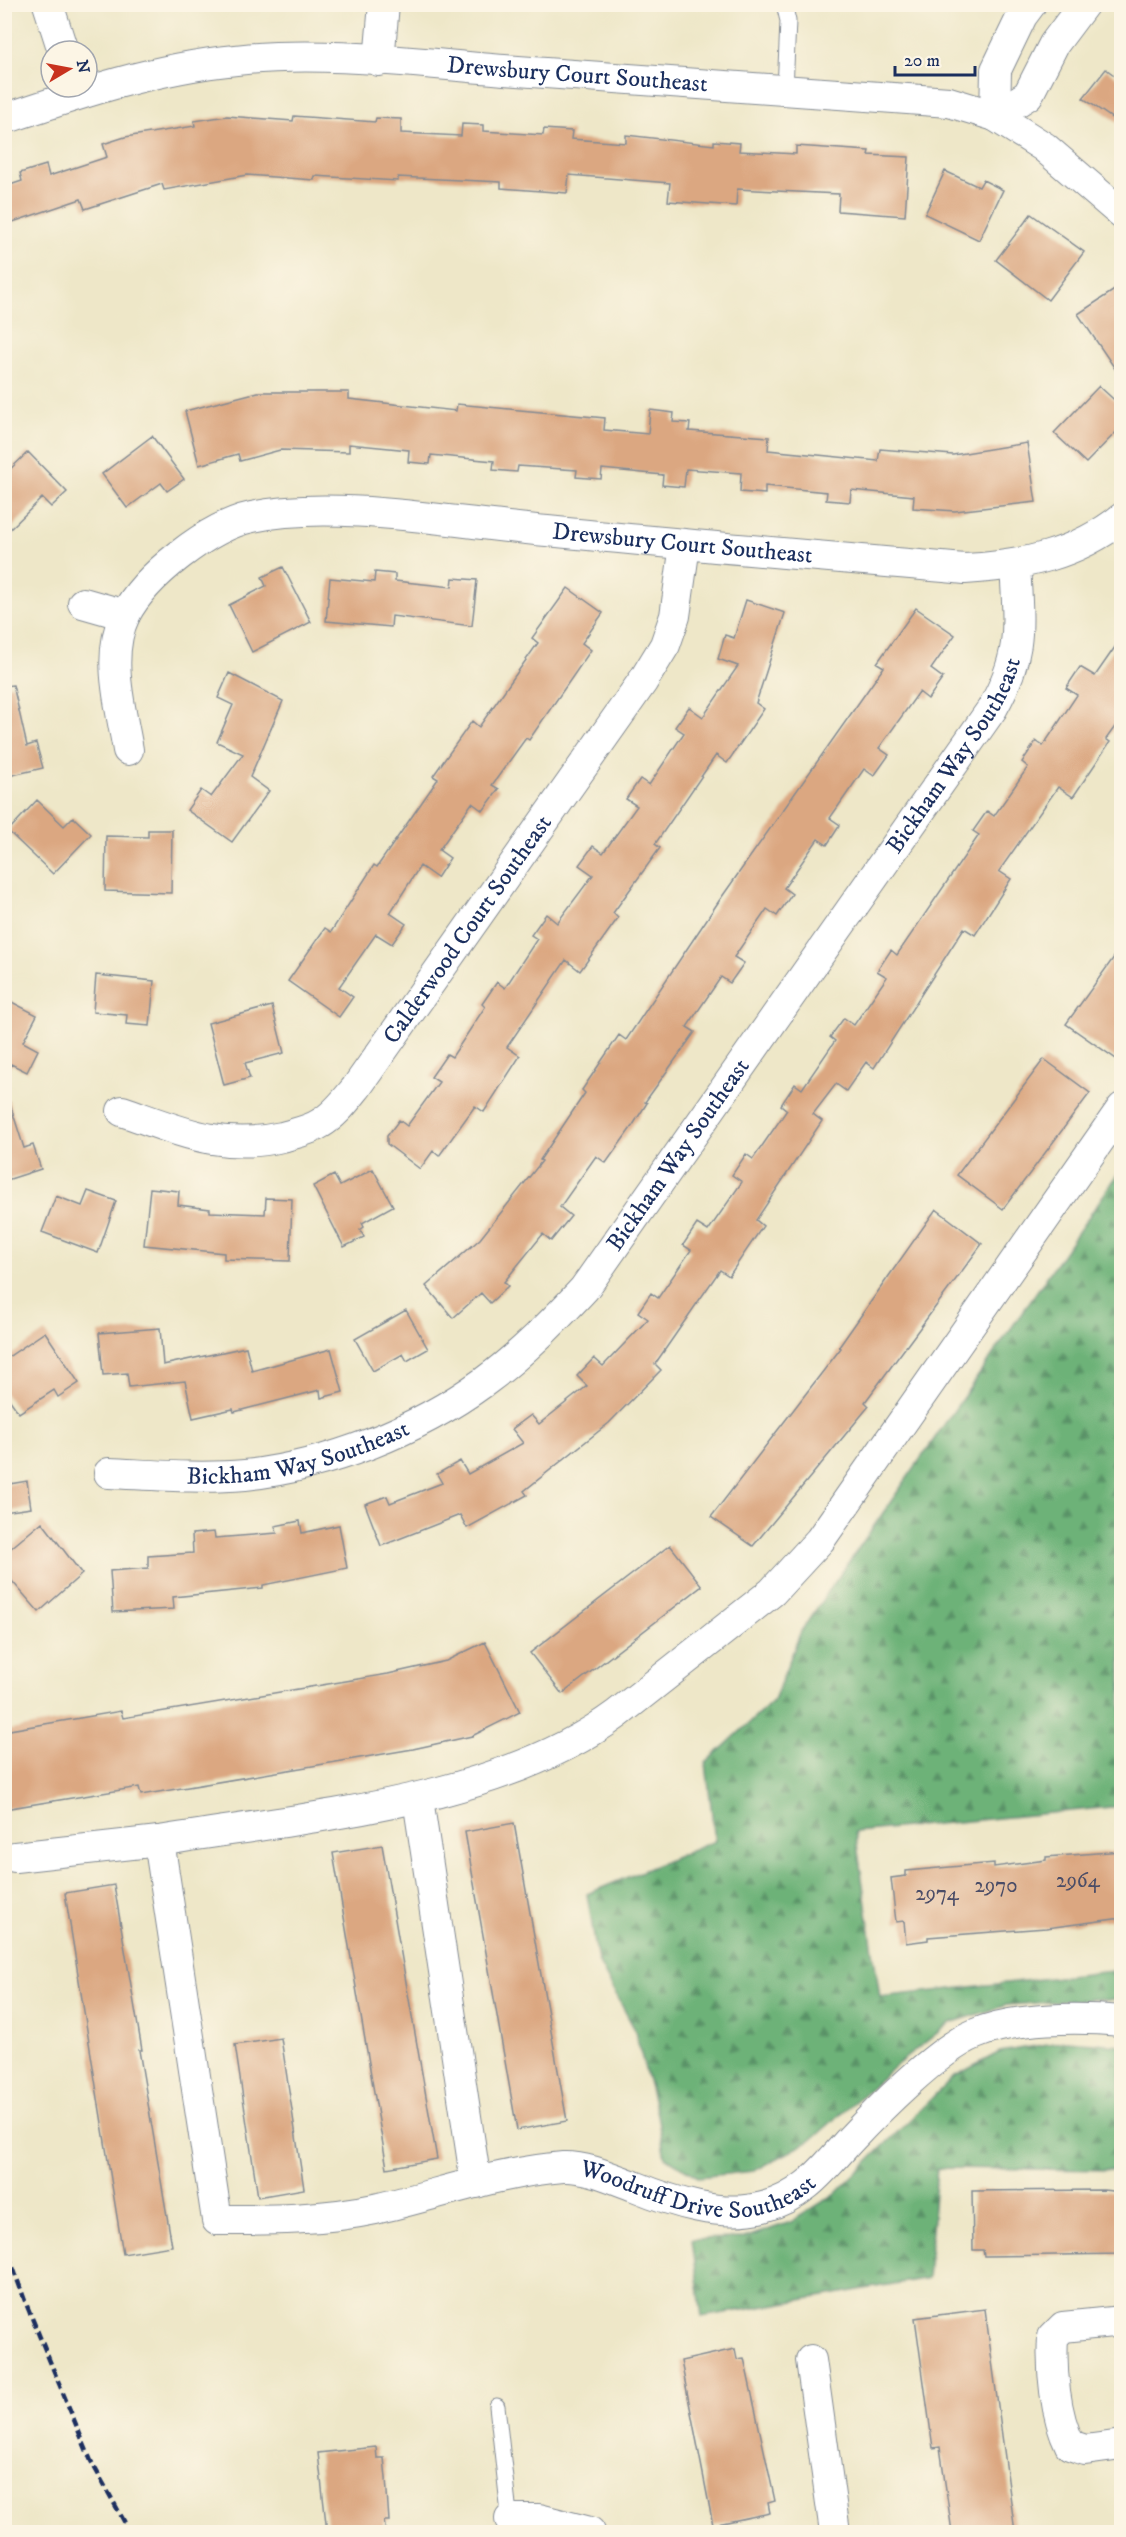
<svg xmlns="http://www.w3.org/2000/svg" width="1126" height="2537" font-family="'IM FELL DW Pica',serif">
<defs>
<pattern id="forest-firs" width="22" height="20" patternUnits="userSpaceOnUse" patternTransform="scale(1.5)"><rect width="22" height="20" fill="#6db278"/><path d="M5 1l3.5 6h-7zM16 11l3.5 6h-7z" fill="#599166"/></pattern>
</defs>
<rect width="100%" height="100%" fill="#fcf5e5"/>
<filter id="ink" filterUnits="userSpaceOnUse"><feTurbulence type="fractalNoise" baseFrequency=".0167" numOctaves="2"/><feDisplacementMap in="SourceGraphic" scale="12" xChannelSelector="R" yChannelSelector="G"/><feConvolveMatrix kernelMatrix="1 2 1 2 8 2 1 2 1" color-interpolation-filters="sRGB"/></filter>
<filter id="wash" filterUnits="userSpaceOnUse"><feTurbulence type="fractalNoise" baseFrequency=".008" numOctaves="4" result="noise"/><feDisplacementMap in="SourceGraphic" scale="24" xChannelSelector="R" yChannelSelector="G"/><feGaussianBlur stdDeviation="1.35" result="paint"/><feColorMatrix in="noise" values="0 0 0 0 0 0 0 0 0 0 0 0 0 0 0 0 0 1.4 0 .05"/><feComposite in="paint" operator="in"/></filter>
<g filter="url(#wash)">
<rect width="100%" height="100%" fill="#eee7c8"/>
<path fill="url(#forest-firs)" stroke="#44706b" stroke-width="1.5" d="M1121,1170V1806L855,1832L880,1997L1121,1970V2001L1091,1999L1007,2005L950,2023L894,2067L810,2141L754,2171L698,2177L665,2157L657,2114L634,2028L598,1961L587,1894L715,1841L706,1763L774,1700L801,1631Z
M1066,2041L1121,2045V2170L937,2168L928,2278L702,2317L692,2239L744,2238L791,2222L835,2194L953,2077L1000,2052Z"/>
<g id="blocks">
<path fill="#dba781" d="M1106,69L1122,81V125L1083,98Z
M227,116L293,121L294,116L375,122L376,118L401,119V133L461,136L462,124L483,125V131L543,135L544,129L572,131L571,139L626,143V135L714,145V141L740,143L739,151L796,154V146L869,151L868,155L909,157L905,216L838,211L839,194L737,189L736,206L668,201L670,183L569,175L567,193L501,188V182L398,177V181L315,176L314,180L247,175L164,190L162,184L85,209L81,199L4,225V187L22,181L20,173L46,165L49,176L107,157L103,144L125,137L195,126L194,121Z
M945,171L979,187L983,180L1003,190L979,240L925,214Z
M1031,214L1084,252L1048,300L996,260Z
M1122,285V379L1078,314Z
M1099,386L1122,407V426L1086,463L1054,433Z
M258,392H349V399L456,411L457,404L605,418L604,430L648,434L650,410L674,413L673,422L690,423L689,431L769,437L768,450L878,461L880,449L953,455L1027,443L1036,502L955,511L913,508L914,496L851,490L850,502L826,500L827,492L765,486V494L740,492L741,473L686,469L684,487L662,485L663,475L602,469L601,479L576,477L577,470L518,466L517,472L493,470L494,461L431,455L430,464L408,462L409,450L349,444V452L280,450L240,461L238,454L199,465L185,411Z
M152,436L184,479L167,491L161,483L127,508L102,474Z
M28,452L67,492L51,507L42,498L4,535V475Z
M283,567L311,622L252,652L229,605L266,586L262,577Z
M375,572L395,574V581L452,587L453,578L477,580L472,626L392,616L391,627L326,621L330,578L374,582Z
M568,588L603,613L582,643L591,650L529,740L526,738L492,785L499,789L483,811L472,803L439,850L450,858L437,878L420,866L390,913L406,924L392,944L376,934L339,987L353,997L339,1017L288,981L325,928L331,932L374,865L377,867L438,779L433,776L472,721L479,727L538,643L532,638Z
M746,600L785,613L756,703L764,709L727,763L716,755L655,844L660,848L613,913L618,918L580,971L566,960L507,1047L520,1056L484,1112L475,1106L439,1156L433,1151L420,1169L387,1144V1136L399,1120L407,1126L439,1082L431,1077L447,1054L452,1057L485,1007L482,1004L497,982L505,988L537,939L531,935L546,914L557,923L593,875L579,865L593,846L603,853L637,806L626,799L640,779L649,785L684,733L675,727L689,707L703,717L738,666L718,659L725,635L734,638Z
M916,608L955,635L931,669L943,678L928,699L919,692L879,748L889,755L874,776L864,769L830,818L840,825L827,845L818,839L784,888L792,894L777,916L767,909L734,957L744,963L730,983L721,977L687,1027L695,1032L645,1102L647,1103L633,1125L606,1163L596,1156L560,1207L571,1216L551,1241L543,1234L504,1282L508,1286L490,1303L481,1293L453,1318L426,1286L480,1239L542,1161L540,1160L585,1093L582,1090L619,1035L626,1040L719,901L884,667L877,663Z
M1122,637V717L1106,739L1110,742L1073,797L1058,787L999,871L1011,879L975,935L964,928L874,1068L866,1062L846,1091L836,1084L813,1114L822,1121L756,1220L763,1226L729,1276L720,1270L655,1364L661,1370L609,1423L524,1491L527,1495L467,1528L460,1515L381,1546L365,1504L387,1496L390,1503L442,1483L437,1474L460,1461L468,1474L523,1443L512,1429L531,1415L539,1424L587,1386L577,1376L594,1358L603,1366L648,1319L638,1312L651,1293L658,1298L691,1250L683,1245L697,1224L708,1231L742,1182L732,1175L746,1154L753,1159L787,1110L781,1105L795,1084L802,1089L835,1041L830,1037L844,1018L854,1025L887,977L877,971L891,950L897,955L979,835L973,831L987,811L994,816L1028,767L1022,762L1036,741L1043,746L1077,695L1066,688L1080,667L1095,676Z
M229,673L283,701L250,777L269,791L232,842L187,810L201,790L211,797L243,754L217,742L233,705L218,698Z
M13,685L27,746L36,743L43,768L4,777V686Z
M37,800L64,826L73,817L91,834L53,874L8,831Z
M148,830H172L171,893L105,891L106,836L148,837Z
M1122,946V1063L1066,1024Z
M96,975L154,981L150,1026L126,1024L127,1015L93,1012Z
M4,998L37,1015L23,1042L38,1050L27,1072L11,1064L4,1076Z
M272,1006L284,1053L245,1063L250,1078L224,1085L208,1023Z
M1044,1059L1090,1093L1003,1209L957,1175Z
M9,1101L24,1148L33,1145L41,1169L4,1181V1102Z
M373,1169L393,1206L362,1223L364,1227L360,1230L364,1237L344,1247L313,1186L334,1175L340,1186Z
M150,1188L179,1191L178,1205L210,1209V1212L265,1214L266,1198L292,1199L290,1261L224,1259V1253L144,1245Z
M88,1191L116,1201L98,1253L42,1232L56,1196L82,1206Z
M936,1209L982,1244L865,1402L869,1406L753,1546L711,1517L841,1348L839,1347Z
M406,1310L428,1349L407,1361L403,1354L373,1371L355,1339Z
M160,1328L163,1365L246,1347L252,1371L331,1349L343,1392L321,1398L320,1390L234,1412L233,1409L193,1418L185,1381L129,1387L127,1373L103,1375L99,1333Z
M45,1332L79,1383L58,1397L54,1390L19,1413L4,1392V1360Z
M27,1481L31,1508L4,1512V1485Z
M300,1521L302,1533L339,1525L347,1568L263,1585V1588L173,1597L174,1609L113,1612L110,1571L148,1568V1556L193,1553L192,1534L214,1532L215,1538L277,1533L275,1526Z
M42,1522L82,1574L39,1612L4,1572V1554Z
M670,1545L702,1586L562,1694L530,1653Z
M485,1642L520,1712L472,1736L413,1749L141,1795L139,1787L4,1809V1731L121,1711L123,1718L388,1674L446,1661Z
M514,1823L567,2121L517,2130L465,1832Z
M382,1845L437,2159L387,2168L333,1853Z
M1122,1851V1918L1046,1928L928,1937V1940L906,1943L904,1921L896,1922L891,1878L906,1876V1871L994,1863V1867L1046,1860V1857Z
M114,1885L142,2050H139L172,2246L123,2254L65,1893Z
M281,2038L304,2189L258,2197L235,2045Z
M1103,2190L1122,2192V2254L984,2256L983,2250H973L972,2191Z
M985,2309L1015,2532H952L940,2447L933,2448L915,2318Z
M735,2349L737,2359L744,2358L775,2501L768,2503L770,2513L713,2525L681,2361Z
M376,2447L377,2458H384L386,2478L389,2521H384L386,2532H327L318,2453Z"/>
</g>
</g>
<g filter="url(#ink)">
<use href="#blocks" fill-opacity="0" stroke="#848b93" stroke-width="1.5"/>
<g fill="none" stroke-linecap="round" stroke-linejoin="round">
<defs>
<path id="service" d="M784,4L788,21L785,90
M497,2406L510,2523"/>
<g id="minor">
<path d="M48,4L63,51"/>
<path d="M379,61L384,4"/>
<path d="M995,116L1028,95L1054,44L1084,4"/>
<path d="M995,116L996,70L1022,16L1031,4"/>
<path id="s1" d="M4,119C81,93 155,68 236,60C324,50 416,63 504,70C652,80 800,91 949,102L995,116L1044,147L1122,214"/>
<path d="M83,603L125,615"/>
<path id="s2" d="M128,750C121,708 105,656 125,615C145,576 209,526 252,517C331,500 446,521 527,529C673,544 819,556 965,569C1022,566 1076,555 1122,518"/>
<path id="s3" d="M1122,1108L820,1540L772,1592L617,1714C497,1803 304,1817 159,1841L217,2220C269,2220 324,2220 375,2209C437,2195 499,2172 563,2167C587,2166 612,2178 634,2186C673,2202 721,2218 763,2207C802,2197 822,2171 848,2142C876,2112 938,2049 975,2034C1015,2017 1078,2017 1122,2021"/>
<path id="s4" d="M122,1111C180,1131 220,1151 282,1137C295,1133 309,1131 321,1123C335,1115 346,1100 356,1088L643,681L665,645L675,616L685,545"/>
<path id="s5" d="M109,1473C154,1475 199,1479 245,1475C328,1466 417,1431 484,1382C521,1355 553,1322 584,1289L992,709C1024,653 1018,625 1015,564"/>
<path d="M418,1799L476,2183"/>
<path d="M15,1857L159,1841"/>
<path d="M1122,2321L1063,2327L1053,2337C1051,2370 1055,2415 1070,2445L1085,2450L1122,2445"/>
<path d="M811,2360L835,2532"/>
<path d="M510,2519H539L590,2532"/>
</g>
</defs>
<use href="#service" stroke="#848b93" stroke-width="17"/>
<use href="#minor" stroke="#848b93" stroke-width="32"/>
<use href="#service" stroke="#fff" stroke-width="15"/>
<use href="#minor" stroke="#fff" stroke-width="30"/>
<path stroke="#1b2f5e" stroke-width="4.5" stroke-dasharray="9 4.5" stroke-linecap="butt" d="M4,2242L25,2301L91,2461L130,2532"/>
</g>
</g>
<g text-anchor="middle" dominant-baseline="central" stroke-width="4.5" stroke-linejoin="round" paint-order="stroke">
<g font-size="21" fill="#4b4d67">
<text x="1078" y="1881">2964</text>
<text x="996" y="1886">2970</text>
<text x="937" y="1894">2974</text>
</g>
<g font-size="24" fill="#1b2f5e" stroke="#fcf5e5">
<text stroke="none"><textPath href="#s1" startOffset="582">Drewsbury Court Southeast</textPath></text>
<text stroke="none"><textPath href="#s2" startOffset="734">Drewsbury Court Southeast</textPath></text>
<text stroke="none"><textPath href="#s5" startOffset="1182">Bickham Way Southeast</textPath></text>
<text stroke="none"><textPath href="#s4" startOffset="450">Calderwood Court Southeast</textPath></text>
<text stroke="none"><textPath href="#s5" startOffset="696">Bickham Way Southeast</textPath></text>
<text stroke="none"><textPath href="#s5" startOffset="192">Bickham Way Southeast</textPath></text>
<text stroke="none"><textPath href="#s3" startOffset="2151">Woodruff Drive Southeast</textPath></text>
</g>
</g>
<rect width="1126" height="2537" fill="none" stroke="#fcf5e5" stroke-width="24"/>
<g transform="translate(69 69) rotate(80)"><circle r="28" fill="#fcf5e5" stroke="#a2a6af" stroke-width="1.5"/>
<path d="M0-4.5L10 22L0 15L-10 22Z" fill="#c8321e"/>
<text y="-9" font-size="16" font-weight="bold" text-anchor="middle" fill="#1b2f5e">N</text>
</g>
<path d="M895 66v9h80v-9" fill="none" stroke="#1b2f5e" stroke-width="3"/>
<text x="904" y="66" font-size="18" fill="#1b2f5e" stroke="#fcf5e5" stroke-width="4.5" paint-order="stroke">20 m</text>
</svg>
